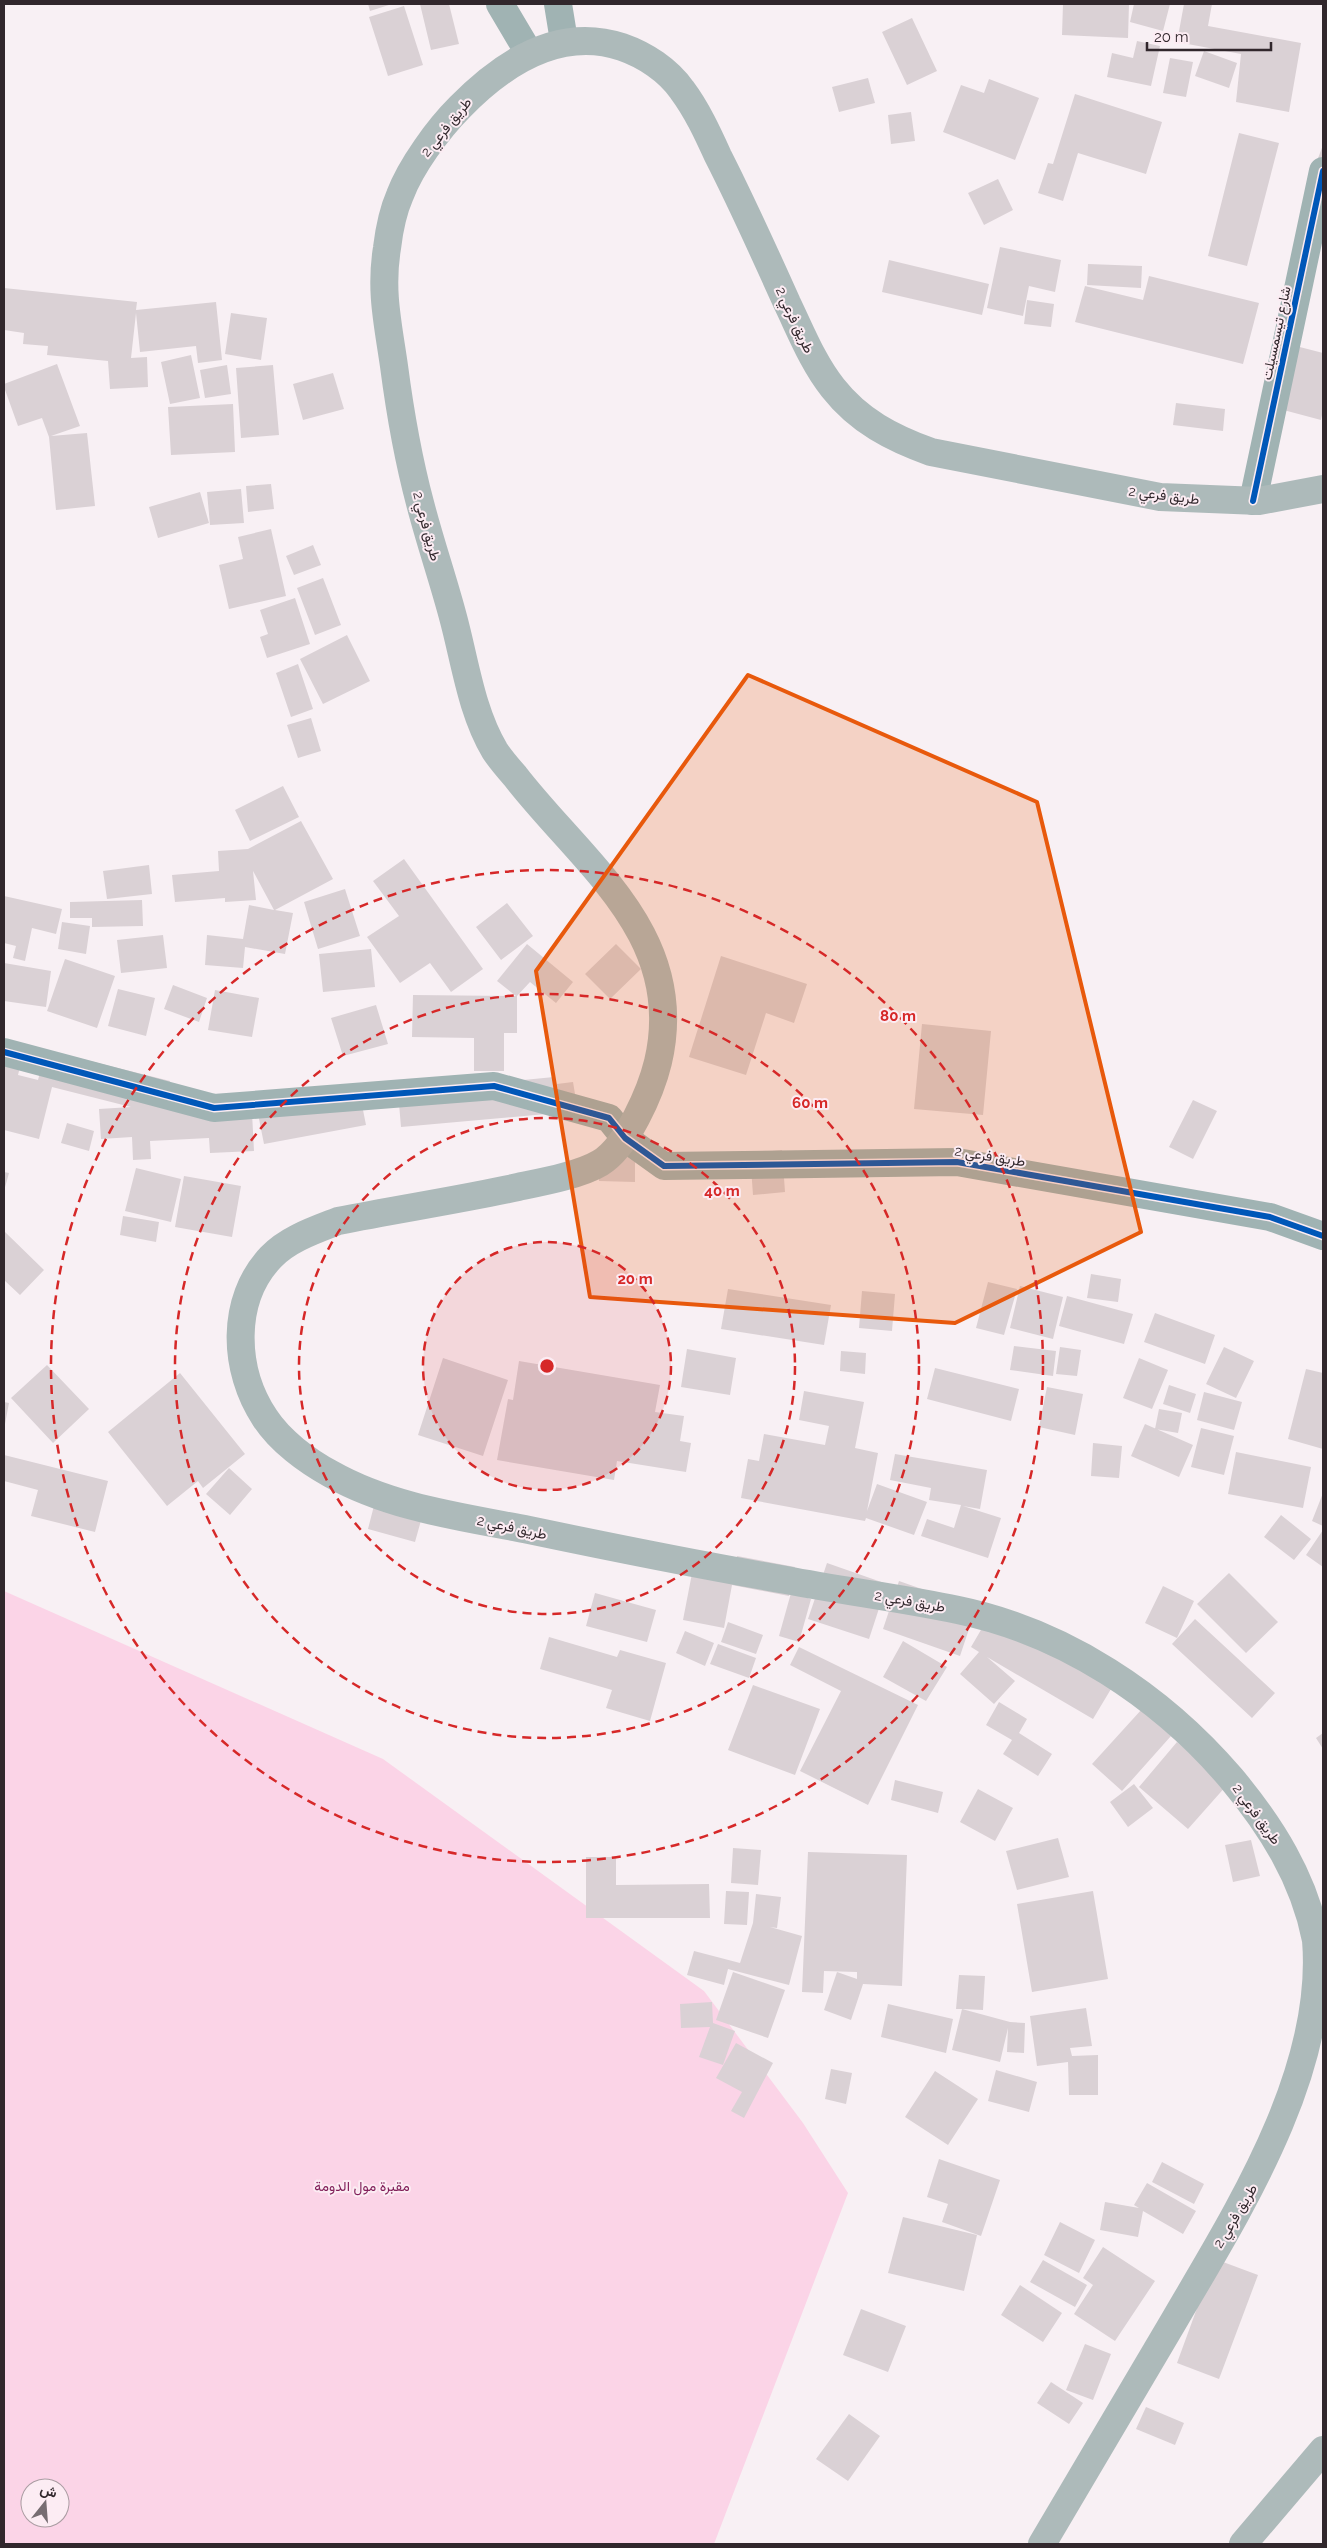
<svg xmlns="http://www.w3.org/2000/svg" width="1327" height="2548" font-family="Raleway,Vazirmatn,sans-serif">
<rect width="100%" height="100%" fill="#f8f0f4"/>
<path fill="#fbd4e7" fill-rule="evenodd" d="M4,1591L383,1759L704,1991L803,2123L848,2193L714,2544H4ZM30,2488H60V2518H30Z"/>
<path fill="#dad1d5" d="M368,4H392L370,11Z
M420,4H449L459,44L431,50Z
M1063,4H1129L1128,38L1062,35Z
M1134,4H1170L1163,31L1130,22Z
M1184,4H1212L1208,26L1301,43L1289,112L1236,102L1241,54L1177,42Z
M404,6L423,65L388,76L369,17Z
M912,18L937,71L907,85L882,32Z
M1137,41L1160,46L1151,86L1107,77L1112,53L1133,58Z
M1204,51L1237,63L1229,88L1195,76Z
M1170,58L1193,62L1186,97L1163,93Z
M868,78L875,103L839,112L832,87Z
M989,79L1039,98L1015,160L943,132L961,85L984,93Z
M1075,94L1162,122L1146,174L1078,153L1063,201L1038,193L1048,163L1053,164Z
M911,112L915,141L891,144L888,115Z
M1239,133L1279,143L1247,266L1208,256Z
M1323,145V163L1317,161Z
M998,179L1013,210L984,225L968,193Z
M1000,247L1061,260L1055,292L1029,286L1023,316L987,308Z
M889,260L989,284L982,315L882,292Z
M1088,264L1142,266L1141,288L1087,285Z
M1149,276L1259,303L1243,364L1075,322L1085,286L1143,300Z
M4,288L137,302L136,310L216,302L222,360L198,363L196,346L140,352L136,313L131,358L147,357L148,387L110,389L108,361L47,355L48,346L23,344L24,333L4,330Z
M1027,300L1054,304L1051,327L1024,324Z
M231,313L267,318L261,360L225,354Z
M1292,345L1323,353V410L1321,420L1276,408Z
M191,355L200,398L170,404L161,362Z
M57,364L80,426L51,436L87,433L95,506L56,510L49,437L42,418L18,426L4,387V384Z
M227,365L231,394L205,398L200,370Z
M273,365L279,435L241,438L236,368Z
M333,373L344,409L303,420L293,384Z
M1176,403L1225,409L1223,431L1173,425Z
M233,404L235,452L171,455L168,407Z
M271,484L274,509L248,512L246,486Z
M241,489L244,523L210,525L207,492Z
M200,492L209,523L158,538L149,507Z
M271,529L286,596L229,609L219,565L243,559L238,537Z
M313,545L321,565L294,575L286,556Z
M323,578L341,625L315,635L297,588Z
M295,598L310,644L267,658L260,637L268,634L260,610Z
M347,635L370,681L323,704L300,659Z
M298,664L313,709L291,717L276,673Z
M311,718L321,751L298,758L287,725Z
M283,786L299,817L250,841L235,810Z
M301,821L333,879L275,910L293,913L285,954L245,947L243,968L205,965L207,935L243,939L249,905L274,910L253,871L256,900L225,902V898L175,902L172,875L219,871L218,851L248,849Z
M404,859L483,969L451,992L430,963L400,983L367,937L399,916L373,881Z
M149,865L152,894L107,899L103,871Z
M345,889L360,936L318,949L304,902Z
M4,896L62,909L56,934L32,928L25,961L13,958L16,946L4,943Z
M142,900L143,926L92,927V918H70V902Z
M507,903L533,936L501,960L476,927Z
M62,922L90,926L86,954L58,949Z
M163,935L167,968L121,973L117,940Z
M527,944L573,982L556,1003L530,982L517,996V1033H504V1071H474V1038L412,1037L413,995L516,996L497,981Z
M616,944L641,969L610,999L585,974Z
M371,949L375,987L323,992L319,954Z
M721,956L807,984L794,1023L766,1013L746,1075L689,1057Z
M65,959L115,976L97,1028L47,1011Z
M4,963L51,971L46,1007L4,1001Z
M173,985L207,998L199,1022L164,1009Z
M118,989L155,998L146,1036L108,1026Z
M215,990L259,998L252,1037L208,1030Z
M376,1005L388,1044L343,1056L331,1018Z
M922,1024L991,1031L983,1115L914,1109Z
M4,1050L23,1055L18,1075L38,1080L46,1050L170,1081L164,1105L251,1094L254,1151L210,1153L209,1138L150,1141L151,1159L133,1160L132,1137L101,1139L99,1109L131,1107L52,1087L39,1139L4,1130Z
M554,1077L557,1113L401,1127L398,1092Z
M573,1082L578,1112L562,1115L557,1084Z
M358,1085L366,1125L264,1144L256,1104Z
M1193,1100L1217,1111L1193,1159L1169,1147Z
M67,1123L94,1131L89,1151L61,1143Z
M782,1150L785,1192L753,1195L750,1153Z
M599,1156L635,1157V1182L599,1181Z
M136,1168L181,1179L171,1222L125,1211Z
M4,1172L9,1173L4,1191Z
M184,1176L241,1186L232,1237L175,1227Z
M123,1216L159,1222L156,1242L120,1235Z
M4,1231L44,1270L20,1295L4,1280Z
M1091,1274L1121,1279L1118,1302L1087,1298Z
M988,1282L1017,1289L1004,1335L976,1328Z
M1020,1286L1063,1297L1053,1339L1010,1328Z
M728,1289L831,1305L824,1345L721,1329Z
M862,1291L895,1294L892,1331L859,1328Z
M1067,1296L1133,1314L1124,1344L1059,1326Z
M1155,1313L1215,1335L1205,1364L1144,1342Z
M1014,1346L1056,1351L1053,1376L1010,1370Z
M1060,1347L1081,1350L1077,1376L1056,1374Z
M1224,1347L1254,1361L1236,1398L1206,1384Z
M687,1349L736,1358L730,1395L681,1387Z
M841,1351L866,1353L865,1374L840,1371Z
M443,1358L508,1380L483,1456L418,1435Z
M1139,1358L1168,1370L1152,1409L1123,1398Z
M519,1361L660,1385L655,1412L684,1416L680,1441L691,1443L686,1472L617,1461L614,1480L497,1460L508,1399L513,1400Z
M47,1365L89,1409L53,1443L11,1398Z
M935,1368L1019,1389L1011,1421L927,1399Z
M1306,1369L1323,1373V1449L1288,1439Z
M180,1373L245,1454L203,1488L198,1481L167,1506L108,1432Z
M1169,1385L1196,1394L1190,1413L1163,1404Z
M1047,1387L1083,1394L1075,1435L1039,1427Z
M804,1391L864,1402L855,1448L878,1453L867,1511L877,1484L927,1502L914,1535L866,1518L865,1521L741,1498L748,1459L759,1461L764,1434L825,1445L829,1426L799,1420Z
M1204,1392L1242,1402L1234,1430L1197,1420Z
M4,1402L9,1403L5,1424H4Z
M1159,1409L1182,1413L1178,1433L1155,1429Z
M1145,1424L1193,1445L1179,1477L1131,1456Z
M1201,1428L1234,1436L1224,1475L1191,1467Z
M1093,1443L1122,1446L1119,1478L1091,1476Z
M1236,1452L1311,1467L1303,1508L1228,1494Z
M895,1454L987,1470L980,1509L963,1506L1001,1518L988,1558L921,1536L927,1519L954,1528L961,1505L929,1500L931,1488L890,1480Z
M4,1455L108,1481L95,1532L31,1516L38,1490L4,1481Z
M229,1468L252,1489L230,1515L206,1494Z
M1323,1493V1526L1312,1521Z
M377,1494L425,1506L415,1542L368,1529Z
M1281,1515L1311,1539L1294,1560L1264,1537Z
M1323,1530V1567L1306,1555Z
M737,1556L795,1567L789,1596L732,1585L724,1628L683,1620L694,1563L735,1571Z
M827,1563L887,1584L869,1639L808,1619Z
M1229,1573L1278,1622L1246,1653L1197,1604Z
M899,1581L976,1608L960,1656L883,1629Z
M1163,1586L1194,1601L1177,1638L1145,1623Z
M595,1593L656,1610L647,1642L586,1626Z
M791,1593L811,1599L799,1642L779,1636Z
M992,1611L1114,1684L1093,1719L987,1657L1015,1681L994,1704L960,1674L979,1652L971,1647Z
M1195,1619L1275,1693L1252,1718L1172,1644Z
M728,1622L763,1635L756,1654L721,1642Z
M685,1631L714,1643L705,1666L676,1653Z
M549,1637L617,1657L620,1650L666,1663L650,1721L606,1708L612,1690L540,1669Z
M903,1641L947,1667L926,1701L883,1677Z
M718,1644L756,1658L749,1678L710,1664Z
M799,1647L918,1705L868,1805L800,1771L841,1691L790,1665Z
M753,1685L820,1709L795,1775L728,1750Z
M999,1702L1027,1719L1019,1733L1052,1754L1038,1776L1003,1754L1012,1740L986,1725Z
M1142,1709L1171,1736L1122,1791L1092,1764Z
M1323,1733V1749L1316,1738Z
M1177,1742L1227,1785L1188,1829L1139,1787Z
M895,1780L943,1792L938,1813L891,1800Z
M1134,1784L1153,1808L1128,1827L1110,1802Z
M978,1789L1013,1808L995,1841L960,1822Z
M1058,1838L1069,1877L1017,1890L1006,1851Z
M1251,1840L1260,1876L1233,1882L1225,1845Z
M733,1848L761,1850L758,1885L731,1883Z
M808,1852L907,1855L902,1986L863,1984L851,2020L824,2010L837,1972L857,1979V1972L824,1971L823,1993L802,1992Z
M586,1857H616V1885L709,1884L710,1918H586Z
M726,1891L749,1892L747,1925L724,1924Z
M1093,1891L1108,1979L1032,1992L1017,1904Z
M756,1894L781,1897L777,1928L770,1927L802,1936L789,1985L728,1969L724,1985L687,1975L694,1951L740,1963L753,1923Z
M733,1972L785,1990L768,2038L716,2020Z
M959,1975L985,1976L983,2010L962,2009L1010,2022L1025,2023L1024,2053L1007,2052L1008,2028L1000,2062L952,2050L962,2009H956Z
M712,2002L713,2023L735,2031L723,2065L699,2057L710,2027L681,2028L680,2004Z
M888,2004L953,2019L946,2053L881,2037Z
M1086,2008L1092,2046L1070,2048L1072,2056L1098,2055V2095H1069L1068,2062L1037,2066L1030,2016Z
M736,2043L773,2063L744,2118L731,2111L742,2092L716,2078Z
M831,2069L852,2073L846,2104L825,2099Z
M996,2070L1037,2082L1029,2112L988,2101Z
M935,2071L978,2099L948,2145L905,2117Z
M939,2159L1000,2180L981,2236L942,2222L948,2204L927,2197Z
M1162,2162L1204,2184L1194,2204L1152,2182Z
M1147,2183L1196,2211L1183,2234L1143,2211L1138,2237L1100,2230L1105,2202L1139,2208L1134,2205Z
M903,2217L977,2235L964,2291L888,2273Z
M1060,2222L1095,2240L1079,2273L1044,2255Z
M1103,2247L1155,2281L1115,2341L1074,2314L1093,2285L1083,2278Z
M1215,2259L1258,2275L1219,2379L1177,2363Z
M1043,2260L1087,2285L1075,2307L1030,2282Z
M1020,2285L1062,2313L1043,2342L1001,2315Z
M861,2309L906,2326L888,2372L843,2355Z
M1085,2344L1111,2354L1093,2400L1066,2390Z
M1051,2382L1083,2403L1069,2424L1037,2403Z
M1146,2407L1184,2423L1175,2445L1136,2429Z
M849,2414L880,2436L848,2481L816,2459Z"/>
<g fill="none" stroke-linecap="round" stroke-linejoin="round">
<path stroke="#a0b3b3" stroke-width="28" d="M500,4L529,53
M558,4L564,41
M1253,501L1323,171
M4,1052L214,1108L494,1086L609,1118L625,1138L664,1166L957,1162L1270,1217L1323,1236"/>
<path stroke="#adbaba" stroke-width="28" d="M1042,2544C1086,2469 1130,2394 1175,2319C1238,2211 1327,2072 1316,1940C1304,1878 1271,1826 1231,1778C1161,1696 1064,1632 958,1610C901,1598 843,1591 786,1580C700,1565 615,1548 529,1530C463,1517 391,1508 331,1474C307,1461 280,1441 265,1418C233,1370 230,1300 271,1257C288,1239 315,1230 338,1221C398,1209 458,1200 518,1187C542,1182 580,1175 600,1163C627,1147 651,1091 658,1062C688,935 583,864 515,776C508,768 501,760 495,751C471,711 465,661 453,617C443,579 430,542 420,503C408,458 400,412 394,366C388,324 380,291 387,248C389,231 393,211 400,195C411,166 438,129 460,107C503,63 559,26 622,47C645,55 668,70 682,90C697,110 708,134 718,156C743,205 765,254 787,303C801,332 813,363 833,388C859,421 892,438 931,452L1160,497L1259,501L1323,489
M1243,2544L1323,2450"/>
<defs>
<path id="cycleway" d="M1253,501L1323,171
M4,1052L214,1108L494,1086L609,1118L625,1138L664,1166L957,1162L1270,1217L1323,1236"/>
</defs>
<use href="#cycleway" stroke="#fcecf3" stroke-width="9"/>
<use href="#cycleway" stroke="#0057b8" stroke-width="6"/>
</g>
<path fill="#e8590c" fill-opacity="0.2" stroke="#e8590c" stroke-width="4" stroke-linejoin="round" d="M748,675L1037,802L1141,1232L955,1323L590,1297L536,971Z"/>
<circle cx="547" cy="1366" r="124" fill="#d62828" fill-opacity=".12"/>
<g fill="none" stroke="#d62828" stroke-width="2.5" stroke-dasharray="9 6">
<circle cx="547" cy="1366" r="124"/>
<circle cx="547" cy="1366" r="248"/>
<circle cx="547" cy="1366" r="372"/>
<circle cx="547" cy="1366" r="496"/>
</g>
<g text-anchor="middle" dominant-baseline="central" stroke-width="4" stroke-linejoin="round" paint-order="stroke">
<g font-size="14" fill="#31272c" stroke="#fcecf3">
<text transform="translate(446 127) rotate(-51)">طريق فرعي 2</text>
<text transform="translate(795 320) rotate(65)">طريق فرعي 2</text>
<text transform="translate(1276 333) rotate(-78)">شارع تيسمسيلت</text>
<text transform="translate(1164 495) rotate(7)">طريق فرعي 2</text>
<text transform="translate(427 526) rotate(75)">طريق فرعي 2</text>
<text transform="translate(990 1156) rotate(9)">طريق فرعي 2</text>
<text transform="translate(512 1527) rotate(12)">طريق فرعي 2</text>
<text transform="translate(910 1601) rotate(10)">طريق فرعي 2</text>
<text transform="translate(1257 1814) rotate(54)">طريق فرعي 2</text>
<text transform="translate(1235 2216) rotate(-59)">طريق فرعي 2</text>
</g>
<g font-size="14" fill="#7f1c57" stroke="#fcecf3">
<text x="362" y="2186">مقبرة مول الدومة</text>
</g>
</g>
<circle cx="547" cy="1366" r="8" fill="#d62828" stroke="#fcecf3" stroke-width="2.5"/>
<g font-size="15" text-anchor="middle" font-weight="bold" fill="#d62828" stroke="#fcecf3" stroke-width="4" stroke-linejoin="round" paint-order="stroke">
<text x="898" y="1021">80 m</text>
<text x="810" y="1108">60 m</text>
<text x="722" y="1196">40 m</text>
<text x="635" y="1284">20 m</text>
</g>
<rect width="1327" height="2548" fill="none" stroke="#31272c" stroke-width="10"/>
<g transform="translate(45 2503) rotate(17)"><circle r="24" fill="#fcecf3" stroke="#ab9da3"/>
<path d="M0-4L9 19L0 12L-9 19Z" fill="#776d72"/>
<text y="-8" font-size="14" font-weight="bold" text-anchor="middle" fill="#31272c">ش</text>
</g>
<path d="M1147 42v8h124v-8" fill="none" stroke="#31272c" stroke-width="2.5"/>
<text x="1154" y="42" font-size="15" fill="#31272c" stroke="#fcecf3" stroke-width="4" paint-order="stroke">20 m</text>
</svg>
